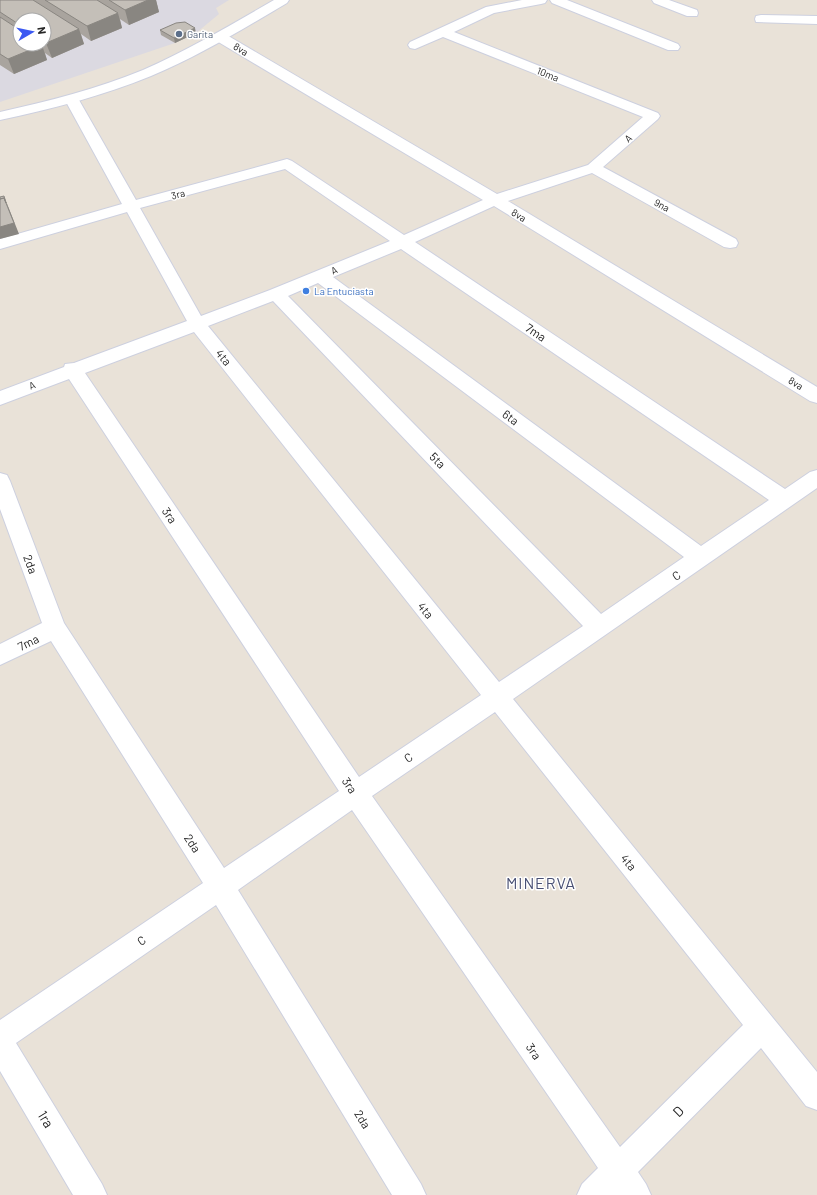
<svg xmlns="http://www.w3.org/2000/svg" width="817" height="1195" font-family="Barlow,sans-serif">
<rect width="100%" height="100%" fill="#e9e2d8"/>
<path fill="#dbd9e1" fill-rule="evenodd" d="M0,0H229L216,8L219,14L196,33L175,43L0,102ZM20,20H44V44H20Z"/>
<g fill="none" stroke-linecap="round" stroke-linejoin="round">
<defs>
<path id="minor" d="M522,0H547L545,3L541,4L494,13L454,32L658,113L660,116L658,119L603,167L736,239L738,243L736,247L730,248L724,247L592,173L508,201L817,387V403L810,401L494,206L415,242L785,489L810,472L817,470V488L513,699L817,1072V1110L806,1106L761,1048L638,1172L646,1184L651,1195H577L582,1184L598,1168L352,810L238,890L421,1184L426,1195H392L216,905L16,1043L102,1184L107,1195H73L0,1071V1020L203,883L51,641L0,665V644L42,623L0,509V473L7,475L10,481L64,623L224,868L339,791L69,379L0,405V391L64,367L65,364L74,363L187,321L127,212L0,249V239L122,204L65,100L67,97L72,96L77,97L79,100L136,200L287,159L292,161L404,235L483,200L215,40L213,37L215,34H225L497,194L588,165L643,117L443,37L415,49L410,48L408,45L410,42L486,7ZM285,169L390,241L270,290L201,316L140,208ZM401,249L769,500L701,546L333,277ZM318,283L684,557L601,614L288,296ZM273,301L583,626L499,682L208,326ZM194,332L481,695L359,777L85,373ZM495,712L743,1025L620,1147L372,796Z
M550,0H567L678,44L680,47L678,50H668L552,3Z
M652,0H669L697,10L698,13L697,16H687L654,3Z
M761,15L817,16V24L756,22L755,19L756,16Z"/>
<path id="secondary" d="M274,0H289L287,3C243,29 199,56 151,76C102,96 52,109 0,120V112C49,101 97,89 143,70C188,50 231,25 274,0Z"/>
</defs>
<use href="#minor" stroke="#cdd0df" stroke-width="2"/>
<use href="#secondary" stroke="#cdd0df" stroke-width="2"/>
<use href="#minor" fill="#fff" fill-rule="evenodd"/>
<use href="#secondary" fill="#fff" fill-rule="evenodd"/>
</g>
<path fill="#a9a49e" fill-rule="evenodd" d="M0,0H156L159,12L129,25L120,19L122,28L91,41L81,34L84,44L52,58L45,53L47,60L14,74L0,65ZM20,20H44V44H20Z
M160,30L196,33L175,43L161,35Z"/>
<path fill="#898681" d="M148,0H156L159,12L129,25L125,10Z
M118,13L122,28L91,41L87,26Z
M195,28L196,33L175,43L174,38Z
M79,29L84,44L52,58L46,43Z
M42,45L47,60L14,74L8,59Z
M4,196L19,234L0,239V227L8,208Z"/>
<path fill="#c4bfb8" stroke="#898681" d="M0,0H33L79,29L46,43L44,41V20H20V25L0,12Z
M45,0H97L118,13L87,26Z
M109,0H148L125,10Z
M0,17L20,30V44H40L42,45L8,59L0,54Z
M185,22L195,28L174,38L160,30L176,23Z
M4,196L6,203L4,198L0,199V197Z
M4,198L14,223L0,227V199Z"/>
<circle fill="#5c6f8a" stroke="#fff" stroke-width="1.5" cx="179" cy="34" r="4"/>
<circle fill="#3f7fe0" stroke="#fff" stroke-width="1.5" cx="306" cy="291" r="4"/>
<g text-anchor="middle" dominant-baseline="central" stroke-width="3" stroke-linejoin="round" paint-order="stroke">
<g font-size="10" fill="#4e5e75" stroke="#fff" text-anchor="start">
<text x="187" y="34">Garita</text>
</g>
<g font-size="10" fill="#262626" stroke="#fff">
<text transform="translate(241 49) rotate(31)">8va</text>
<text transform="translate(548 74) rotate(22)">10ma</text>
<text transform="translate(628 138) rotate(-41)">A</text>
<text transform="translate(178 194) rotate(-15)">3ra</text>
<text transform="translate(662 205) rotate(28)">9na</text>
<text transform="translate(519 215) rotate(31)">8va</text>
<text transform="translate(334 270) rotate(-23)">A</text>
<text transform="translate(796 383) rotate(31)">8va</text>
<text transform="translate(32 385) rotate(-21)">A</text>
</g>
<g font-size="10" fill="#366cbe" stroke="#fff" text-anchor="start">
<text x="314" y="291">La Entuciasta</text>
</g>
<g font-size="12" fill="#262626" stroke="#fff">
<text transform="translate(536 332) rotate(34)">7ma</text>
<text transform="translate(224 357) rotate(51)">4ta</text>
<text transform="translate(511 417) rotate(37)">6ta</text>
<text transform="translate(438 460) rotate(46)">5ta</text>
<text transform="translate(170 515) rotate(56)">3ra</text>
<text transform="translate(31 564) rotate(70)">2da</text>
<text transform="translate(676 575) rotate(-34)">C</text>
<text transform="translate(426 610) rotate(51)">4ta</text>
<text transform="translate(28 642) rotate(-26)">7ma</text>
<text transform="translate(408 757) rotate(-34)">C</text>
<text transform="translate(350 785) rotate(56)">3ra</text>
<text transform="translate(193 843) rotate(57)">2da</text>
<text transform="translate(629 862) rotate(51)">4ta</text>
<text transform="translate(141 940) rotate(-35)">C</text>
<text transform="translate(534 1051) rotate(55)">3ra</text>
<text transform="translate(363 1119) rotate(58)">2da</text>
</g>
<g font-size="14" fill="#262626" stroke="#fff">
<text transform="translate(678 1111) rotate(-45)">D</text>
<text transform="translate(46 1119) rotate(59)">1ra</text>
</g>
<g font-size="16" letter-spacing="1" fill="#495074" stroke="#fff">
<text x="541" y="882">MINERVA</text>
</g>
</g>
<g transform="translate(32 32) rotate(81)"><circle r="19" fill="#ffffff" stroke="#a8a8a8"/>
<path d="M0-3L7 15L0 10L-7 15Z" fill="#3c59f2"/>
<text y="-6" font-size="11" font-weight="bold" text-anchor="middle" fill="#262626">N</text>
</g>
</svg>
